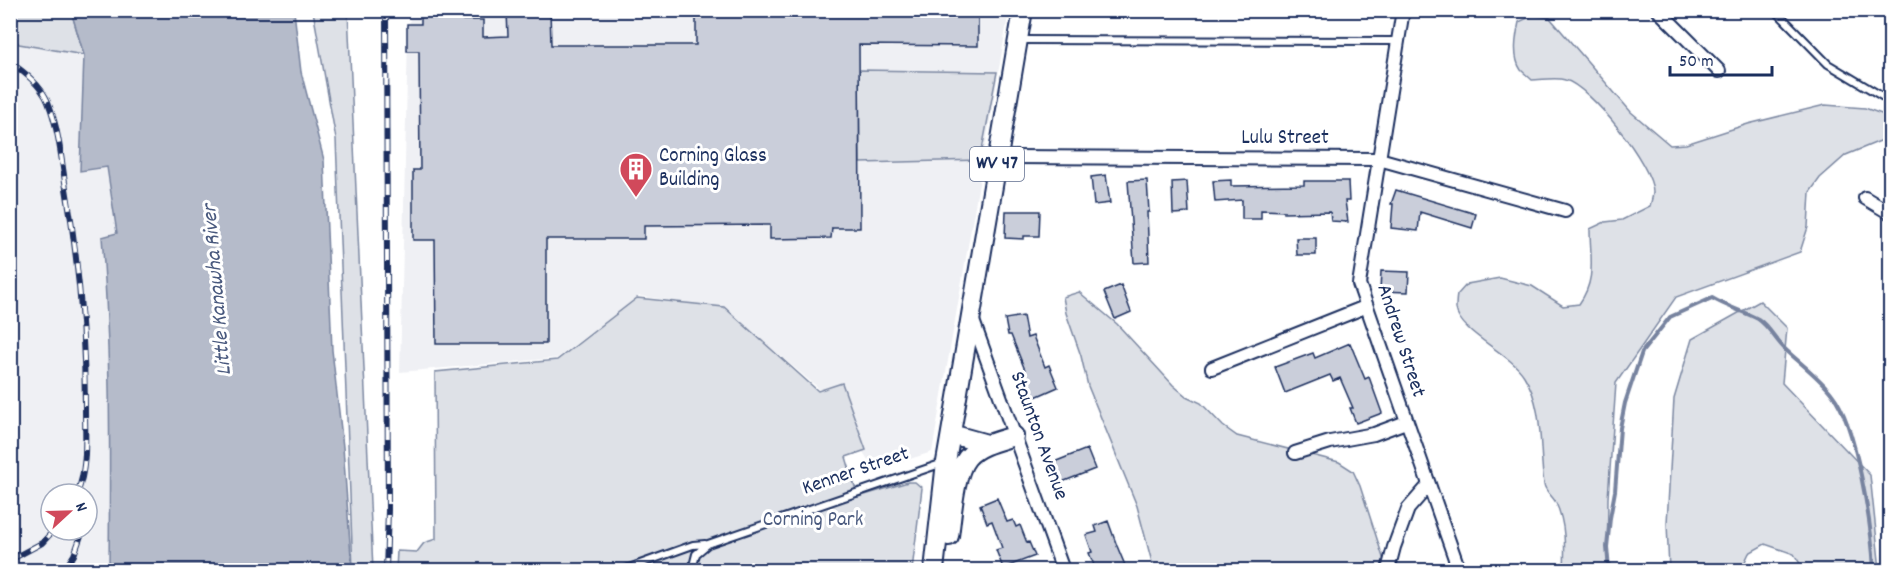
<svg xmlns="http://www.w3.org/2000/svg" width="1901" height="581" font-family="Dekko,sans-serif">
<rect width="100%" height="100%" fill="#fff"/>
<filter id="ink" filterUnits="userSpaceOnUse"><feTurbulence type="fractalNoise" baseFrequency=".0167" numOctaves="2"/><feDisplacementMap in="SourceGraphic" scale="12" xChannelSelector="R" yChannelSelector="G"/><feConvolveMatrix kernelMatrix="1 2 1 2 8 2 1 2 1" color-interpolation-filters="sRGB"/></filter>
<g filter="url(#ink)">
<path fill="#eff0f4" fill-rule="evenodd" d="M411,11H1009L932,452L875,470L822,391L724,308L639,296L557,358L400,372L408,36Z
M10,43L84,55L80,170L107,167L117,233L102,237L107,301L110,460L109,570H11ZM51,494H87V530H51Z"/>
<path fill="#dee1e7" stroke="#7c88a2" stroke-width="1.5" d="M11,11H71L84,55L19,44L11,35Z
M313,11H348L373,570H353L336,139Z
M1534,15L1550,18L1631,112L1670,145L1686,144L1748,124L1825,105L1865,108L1890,117V137L1846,155L1820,178L1810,192L1808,227L1800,252L1676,297L1616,383L1608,498L1607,570H1564C1565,548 1566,524 1556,503C1553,496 1545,492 1544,484C1539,449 1544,407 1524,376C1509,352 1460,333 1456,309C1456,305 1456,300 1457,295L1467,284L1500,278L1532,286L1563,306L1579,304C1597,279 1590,258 1590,229L1605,222L1622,220L1650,206C1651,202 1653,196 1653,192C1653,166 1590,86 1565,80C1556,77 1542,80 1532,80C1529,77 1524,73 1521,70C1512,57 1516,36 1519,22Z
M859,70L997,72L980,160L860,163Z
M1079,292L1117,324L1173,385L1186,396L1201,403L1223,426L1237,436L1339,462L1353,471L1360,486L1387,570H1154L1137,506L1088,386L1081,356L1066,313L1063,297Z
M637,298L724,307L818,391L842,383L866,450L846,457L858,497L908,482H915L922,488L912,570H396L397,551L417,552L424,543L436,539L435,372L557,360Z
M1760,301L1787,328L1782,383L1870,475L1880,570H1804L1794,554L1765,544L1749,553L1741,570H1669L1667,523L1674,399L1692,339Z"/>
<path fill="#b5bbca" stroke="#77839f" stroke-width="1.5" d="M71,11H294L301,72L324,160L332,350L343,447L352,570H109C110,459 111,348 102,237L117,233L107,167L80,171L84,55Z"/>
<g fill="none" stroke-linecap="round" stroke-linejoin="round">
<path stroke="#77839f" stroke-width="4" d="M1609,570L1607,547L1610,518L1615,491L1620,428L1625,403L1642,352L1670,317L1712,298C1727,307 1743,311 1758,319C1769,326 1776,341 1786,350C1801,364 1819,377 1832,394C1857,425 1872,529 1874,570"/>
</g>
<path fill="#caceda" stroke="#1b2f5e" stroke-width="1.5" d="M421,10H463V20H483V37L508,36L507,12L550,10L551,45H696V10H978V46L859,45L860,228H832L831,238L770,239V225L644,226V239H546V344H436L435,240H413V170H420L419,51H407V24H421Z
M1106,175L1110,203L1094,205L1091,177Z
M1147,180L1149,212H1147L1149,262L1134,263L1128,181Z
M1231,180V186L1304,185V181H1348L1349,201H1345L1348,222L1331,221L1330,212L1284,213V211L1261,210V219H1242V200L1215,202L1213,181Z
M1187,181L1189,213L1173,214L1172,182Z
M1396,190L1476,214L1472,228L1420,212L1418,231L1391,228L1393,204H1391Z
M1006,211H1040L1039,236H1024V239L1005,238Z
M1296,238H1316V255H1297Z
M1381,271L1409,272L1408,292L1380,291Z
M1121,285L1131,312L1115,319L1104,292Z
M1023,316L1027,338L1033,336L1045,367L1049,365L1058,387L1031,399L1024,382L1029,380L1011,335H1008L1005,319Z
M1350,343L1365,379L1369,377L1382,413L1356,423L1350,408H1353L1340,378L1333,381L1330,375L1285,393L1275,367L1313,353L1315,358Z
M1087,449L1095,469L1062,482L1054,462Z
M997,498L1007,522L1013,520L1016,527L1020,525L1027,543L1029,542L1035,556L1003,568L996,550L1002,548L992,521L987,523L980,505Z
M1108,521L1117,546L1127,570H1096L1089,553L1092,552L1086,535L1097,532L1095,526Z"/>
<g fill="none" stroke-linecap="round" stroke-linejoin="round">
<defs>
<path id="service" d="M1775,10L1828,64L1890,101
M1020,40L1398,41
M626,569L693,545L705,544
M692,570L696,554L708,544L943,463"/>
<path id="minor" d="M1403,10L1359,284L1459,570
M1658,10L1719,71
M998,157L1379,159L1565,211
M1865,198L1890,213
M972,318L1063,570
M1212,368L1365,307
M1295,453L1330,442L1374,434L1406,422
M1388,570L1394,547L1408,509L1429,485"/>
<path id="primary" d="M951,434L987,444
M949,536C952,516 954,474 967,458C978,445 998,441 1014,436
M934,570L946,462L1023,10"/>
</defs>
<use href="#service" stroke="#1b2f5e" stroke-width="10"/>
<use href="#minor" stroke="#1b2f5e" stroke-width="16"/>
<use href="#primary" stroke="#1b2f5e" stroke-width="22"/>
<use href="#service" stroke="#fff" stroke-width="6"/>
<use href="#minor" stroke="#fff" stroke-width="12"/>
<use href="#primary" stroke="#fff" stroke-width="18"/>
<defs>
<path id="rail" d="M10,62C24,72 41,85 48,102C58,127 61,155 65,182C78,257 85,332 85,408C85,437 88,466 77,494
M87,513L88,508
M10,560L42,543L54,530
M64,570L74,555L83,530
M386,570L388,510L386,10"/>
</defs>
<use href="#rail" stroke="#1b2f5e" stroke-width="6"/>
<use href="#rail" stroke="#fff" stroke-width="4" stroke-dasharray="11" stroke-linecap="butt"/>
</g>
</g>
<defs>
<symbol id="building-pin" viewBox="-11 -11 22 30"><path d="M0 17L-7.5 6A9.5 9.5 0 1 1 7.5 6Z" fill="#d1495b" stroke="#fff"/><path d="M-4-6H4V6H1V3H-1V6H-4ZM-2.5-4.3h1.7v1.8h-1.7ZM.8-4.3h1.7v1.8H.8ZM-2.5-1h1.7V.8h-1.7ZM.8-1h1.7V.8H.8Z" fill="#fff"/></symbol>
</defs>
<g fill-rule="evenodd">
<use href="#building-pin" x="617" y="150" width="38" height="52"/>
</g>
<g text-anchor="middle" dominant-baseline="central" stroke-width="6" stroke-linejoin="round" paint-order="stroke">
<rect fill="#fff" stroke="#5f6d8e" stroke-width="1.5" x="970" y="147" width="54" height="34" rx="4.5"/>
<g font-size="20" font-weight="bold" fill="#1b2f5e">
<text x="997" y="164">WV 47</text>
</g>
<g font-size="21" fill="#1b2f5e" stroke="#fff">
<text x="1285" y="139">Lulu Street</text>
<text transform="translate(1400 341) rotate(72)">Andrew Street</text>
<text transform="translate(1038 436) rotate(70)">Staunton Avenue</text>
<text transform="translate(856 472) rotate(-19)">Kenner Street</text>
</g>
<g font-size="21" fill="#1b2f5e" stroke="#fff" text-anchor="start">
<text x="659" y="157">Corning Glass<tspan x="659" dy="24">Building</tspan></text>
</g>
<g font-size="21" fill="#4c5c80" stroke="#fff">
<text x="813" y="521">Corning Park</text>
</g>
<g font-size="22" font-style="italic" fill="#49597e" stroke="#fff">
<text transform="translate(218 290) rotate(-95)">Little Kanawha River</text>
</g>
</g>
<rect width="1901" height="581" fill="none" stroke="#fff" stroke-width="36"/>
<rect x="18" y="18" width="1865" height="545" fill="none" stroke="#1b2f5e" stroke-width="2" filter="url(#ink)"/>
<g transform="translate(69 512) rotate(68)"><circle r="28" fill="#ffffff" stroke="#a4acbf" stroke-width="1.5"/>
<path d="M0-4.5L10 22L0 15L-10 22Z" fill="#d1495b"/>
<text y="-9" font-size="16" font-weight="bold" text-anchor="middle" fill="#1b2f5e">N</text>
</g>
<path d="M1670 66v9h102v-9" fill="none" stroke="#1b2f5e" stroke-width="3"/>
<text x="1679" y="66" font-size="18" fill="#1b2f5e" stroke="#ffffff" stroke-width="4.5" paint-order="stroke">50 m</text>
</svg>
